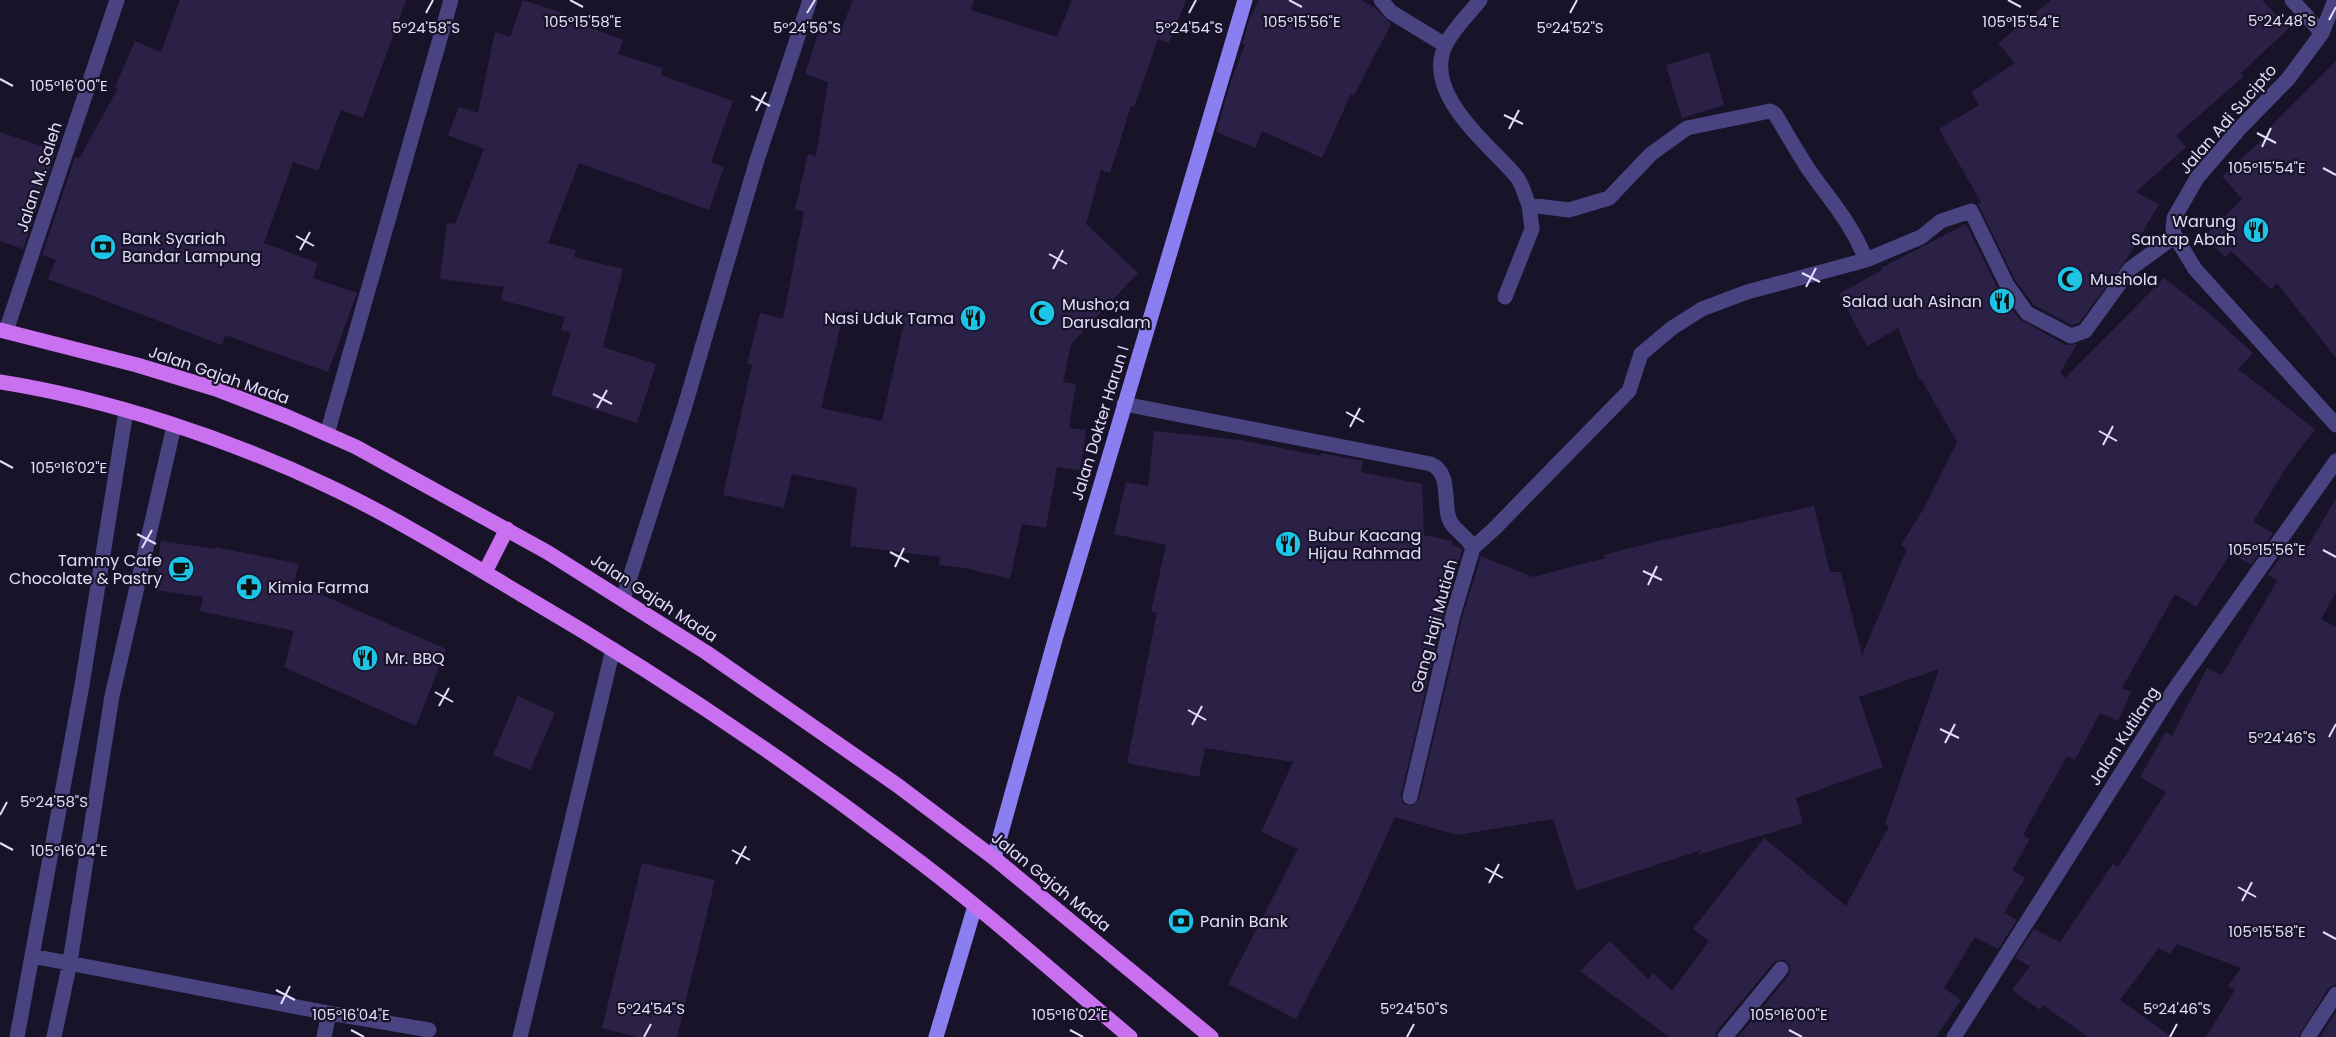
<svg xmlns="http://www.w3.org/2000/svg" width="2336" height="1037" font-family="Poppins,sans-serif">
<rect width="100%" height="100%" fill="#181328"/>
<path fill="#2b2147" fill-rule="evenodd" d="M180,0H406L363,118L341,110L318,171L293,162L264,243L318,263L313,278L357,293L328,372L225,335L222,345L48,279L56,260L42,255L75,157L79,159L118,88L115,87L135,41L161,52Z
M523,0L580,19L578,23L623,40L618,54L663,68L661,75L733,101L711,162L724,167L709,210L579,163L548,243L576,250L574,257L623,269L603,347L656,364L637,423L551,395L571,332L561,330L565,317L501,300L504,287L440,279L447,223L455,224L484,149L448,135L459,107L478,113L495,32L510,37Z
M853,0H974L971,10L1057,37L1072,0H1186L1169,43L1158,39L1134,107L1131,106L1110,173L1101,170L1086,224L1138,273L1071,344L1063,382L1076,384L1069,428L1086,430L1080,470L1057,467L1046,528L1022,524L1010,579L965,568L939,565L940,557L850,546L857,488L792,474L784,508L723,495L752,365L747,364L760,313L783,319L804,212L795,209L808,154L816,156L828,82L805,74L820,28L839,35ZM844,311L904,322L882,421L821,408Z
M1259,0H1361L1375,8L1391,24L1354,95L1351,94L1322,158L1262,131L1255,148L1216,132L1232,78L1245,45L1242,44L1250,18Z
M2051,0H2262L2289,28L2241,73L2244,76L2176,136L2186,147L2136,192L2159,204L2126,260L2079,323L2072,325L2034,305L2015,280L1978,204L1981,202L1939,129L1979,105L1971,92L2015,63L1998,43Z
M1709,52L1724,105L1682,118L1666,65Z
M2336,61V358L2277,283L2271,289L2231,251L2225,257L2204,237L2242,199L2222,176L2273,130L2270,127Z
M0,132L56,151L23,249L0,241Z
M1966,224L1998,289L2019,319L2066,345L2077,344L2060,373L2065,378L2164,278L2210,314L2253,353L2238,369L2315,429L2287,466L2253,522L2273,533L2251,565L2231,553L2196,607L2175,594L2122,688L2131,692L2118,721L2100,713L2075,760L2067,756L2023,835L2030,839L2012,870L2025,878L2004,913L2017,920L1998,949L1975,937L1944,988L1961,1000L1936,1037H1738L1789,975L1790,965L1782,959L1773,963L1717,1031L1715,1037H1669L1580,971L1610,941L1648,979L1653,973L1672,991L1709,941L1693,929L1764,838L1846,906L1889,826L1885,824L1939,669L1859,697L1883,767L1796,798L1803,823L1697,855L1702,850L1576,891L1553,819L1457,835L1395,817L1355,906L1296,1019L1228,984L1298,849L1261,832L1293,762L1205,748L1199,777L1127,763L1157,613L1151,612L1166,545L1114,534L1126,482L1148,486L1154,431L1241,440L1321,456V453L1363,461L1361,472L1422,484L1424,535L1453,541L1452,544L1462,549L1444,613L1401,795L1403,804L1412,806L1419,799L1462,618L1481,556L1533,577L1605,558L1604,555L1654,542L1814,506L1830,572H1841L1862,655L1907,549L1901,545L1924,508L1957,442L1921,379L1919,380L1898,328L1867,346L1839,294L1882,270L1881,268Z
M2336,498V593L2321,619L2336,627V984L2328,989L2298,1037H2206L2235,990L2228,986L2241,968L2177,944L2170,954L2159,948L2120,1000L2172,1037H2088L2043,1005L2040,1010L2012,990L2030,966L2015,958L2034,929L2060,942L2113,864L2118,867L2166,792L2140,777L2166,732L2172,736L2207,668L2222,675L2277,581L2268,575L2290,543L2305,551Z
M161,541L215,549L216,547L299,564L294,583L446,649L416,726L284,667L294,631L200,611L203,597L155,590Z
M518,696L555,713L530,770L493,755Z
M642,863L715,880L677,1037H637L602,1028Z
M2336,1012V1037H2320Z"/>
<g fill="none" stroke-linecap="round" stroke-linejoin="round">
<path stroke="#4a4381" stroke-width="15" d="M1381,0L1391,12L1445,45
M1480,0C1469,14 1454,28 1446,44C1421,93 1489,144 1516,176C1522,183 1525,196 1529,205L1569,210L1609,198L1651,154L1687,128L1770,111L1775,114C1786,132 1797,152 1809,170C1830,200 1853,225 1866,260L1921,237L1941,221L1971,211L2007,285L2027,313L2071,336L2085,331L2130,269L2175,236
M2292,0L2322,33
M2335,0L2322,33L2288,79L2240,128L2197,178L2174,218L2173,230L2175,236L2195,269L2336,425
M1505,297L1532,229L1529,205
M6,331L117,0
M1124,404L1431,464C1450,473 1444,497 1448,515C1451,530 1467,535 1473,548L1453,615L1410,797
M327,434L451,0
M1473,548L1494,529L1629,391L1641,354L1672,328L1702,309L1747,292L1866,260
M623,599L684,409L757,160L810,0
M32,956L329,1013L429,1030
M17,1037L82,685L126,411
M54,1037L70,962L112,696L174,426
M324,1037L329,1013
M520,1037L613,649
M1725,1037L1781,969
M1954,1037L2174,690L2336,461
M2308,1037L2336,994"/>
<path stroke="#8a7ef1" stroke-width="15" d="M994,858L1056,636L1245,0
M936,1037L975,906"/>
<path stroke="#c970f0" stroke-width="15" d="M0,330L137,365L216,389L288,417L356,447L547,552L707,653L897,785L994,858L1211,1037
M0,382C108,399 229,439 328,486C394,517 457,556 519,593C651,670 779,755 900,847C980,906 1054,973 1130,1037
M485,572L507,529"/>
</g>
<path fill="none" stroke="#e3ddfb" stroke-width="2" d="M570,0L583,7M1289,0L1302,7M2008,0L2021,7M426,13L433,0M807,13L815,0M1189,13L1196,0M1570,13L1577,0M2329,20L2336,7M0,79L13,86M751,96L770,106M756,111L766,92M1504,115L1523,124M1509,129L1519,110M2257,133L2276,143M2262,147L2271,128M2323,168L2336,175M296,236L314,246M300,250L310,232M1049,254L1067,264M1053,269L1063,250M1802,273L1820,282M1806,287L1816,268M593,394L612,404M597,408L607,390M1346,412L1364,422M1350,427L1360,408M2099,431L2117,441M2103,445L2113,426M0,461L13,468M137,534L156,544M142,548L152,530M2323,550L2336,557M890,552L909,562M895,567L904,548M1643,571L1662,580M1648,585L1657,566M435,692L453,702M439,706L449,688M1188,710L1206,720M1192,725L1202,706M1940,729L1959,738M2329,737L2336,724M1945,743L1955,724M0,815L7,802M0,843L13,850M732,850L750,860M736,864L746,846M1485,868L1503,878M1489,883L1499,864M2238,887L2256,897M2242,901L2252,882M2323,932L2336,939M276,990L295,1000M281,1004L290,986M351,1030L364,1037M1070,1030L1083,1037M1789,1030L1802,1037M644,1037L651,1024M1407,1037L1414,1024M2170,1037L2177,1024"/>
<defs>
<symbol id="restaurant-disc" viewBox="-11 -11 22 22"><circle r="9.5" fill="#1ec4e7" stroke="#181328"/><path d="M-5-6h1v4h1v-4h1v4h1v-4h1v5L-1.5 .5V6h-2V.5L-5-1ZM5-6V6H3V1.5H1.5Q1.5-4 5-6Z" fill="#111"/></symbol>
<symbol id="bank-disc" viewBox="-11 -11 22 22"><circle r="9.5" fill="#1ec4e7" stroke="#181328"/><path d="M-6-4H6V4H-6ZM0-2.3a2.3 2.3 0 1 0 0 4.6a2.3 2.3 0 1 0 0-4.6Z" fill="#111"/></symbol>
<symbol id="mosque-disc" viewBox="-11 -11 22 22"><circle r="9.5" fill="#1ec4e7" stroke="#181328"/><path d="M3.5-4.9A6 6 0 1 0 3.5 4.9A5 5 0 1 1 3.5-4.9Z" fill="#111"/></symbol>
<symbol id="cafe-disc" viewBox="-11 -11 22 22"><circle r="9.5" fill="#1ec4e7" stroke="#181328"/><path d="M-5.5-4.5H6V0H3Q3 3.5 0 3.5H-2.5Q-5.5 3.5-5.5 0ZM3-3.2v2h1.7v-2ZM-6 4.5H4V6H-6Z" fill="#111"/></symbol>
<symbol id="pharmacy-disc" viewBox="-11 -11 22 22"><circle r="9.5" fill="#1ec4e7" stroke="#181328"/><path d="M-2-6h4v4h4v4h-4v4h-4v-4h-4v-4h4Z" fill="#111"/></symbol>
</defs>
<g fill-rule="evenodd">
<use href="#restaurant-disc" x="2241" y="215" width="30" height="30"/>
<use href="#bank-disc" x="88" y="232" width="30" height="30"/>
<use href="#mosque-disc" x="2055" y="264" width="30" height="30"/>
<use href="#restaurant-disc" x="1987" y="286" width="30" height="30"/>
<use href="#mosque-disc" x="1027" y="298" width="30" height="30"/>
<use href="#restaurant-disc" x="958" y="303" width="30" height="30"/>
<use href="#restaurant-disc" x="1273" y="529" width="30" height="30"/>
<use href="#cafe-disc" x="166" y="554" width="30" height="30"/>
<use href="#pharmacy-disc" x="234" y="572" width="30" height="30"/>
<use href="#restaurant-disc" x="350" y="643" width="30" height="30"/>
<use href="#bank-disc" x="1166" y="906" width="30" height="30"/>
</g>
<g text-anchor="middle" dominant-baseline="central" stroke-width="4.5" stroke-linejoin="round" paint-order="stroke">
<g font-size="16" fill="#e3ddfb" stroke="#181328">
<text transform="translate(2228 119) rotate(-49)">Jalan Adi Sucipto</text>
<text transform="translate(39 177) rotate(-72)">Jalan M. Saleh</text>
<text transform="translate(219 375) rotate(19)">Jalan Gajah Mada</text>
<text transform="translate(1100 423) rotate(-73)">Jalan Dokter Harun I</text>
<text transform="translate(654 598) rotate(33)">Jalan Gajah Mada</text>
<text transform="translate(1434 626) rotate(-75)">Gang Haji Mutiah</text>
<text transform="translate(2124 736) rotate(-57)">Jalan Kutilang</text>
<text transform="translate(1051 882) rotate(39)">Jalan Gajah Mada</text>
</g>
<g font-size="16" fill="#e3ddfb" stroke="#181328" text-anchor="start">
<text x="2236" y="221" text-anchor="end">Warung<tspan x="2236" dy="18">Santap Abah</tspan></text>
<text x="122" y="238">Bank Syariah<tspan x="122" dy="18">Bandar Lampung</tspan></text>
<text x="2090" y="279">Mushola</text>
<text x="1982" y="301" text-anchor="end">Salad uah Asinan</text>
<text x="1062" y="304">Musho;a<tspan x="1062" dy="18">Darusalam</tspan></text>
<text x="954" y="318" text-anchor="end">Nasi Uduk Tama</text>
<text x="1308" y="535">Bubur Kacang<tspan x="1308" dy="18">Hijau Rahmad</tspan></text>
<text x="162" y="560" text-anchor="end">Tammy Cafe<tspan x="162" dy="18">Chocolate &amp; Pastry</tspan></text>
<text x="268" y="587">Kimia Farma</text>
<text x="385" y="658">Mr. BBQ</text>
<text x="1200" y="921">Panin Bank</text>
</g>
</g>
<g font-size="15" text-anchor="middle" fill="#e3ddfb" stroke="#181328" stroke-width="4.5" stroke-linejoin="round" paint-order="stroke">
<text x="2282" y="26">5°24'48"S</text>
<text x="583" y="27">105°15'58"E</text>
<text x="1302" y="27">105°15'56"E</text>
<text x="2021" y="27">105°15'54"E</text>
<text x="426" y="33">5°24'58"S</text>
<text x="807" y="33">5°24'56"S</text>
<text x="1189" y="33">5°24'54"S</text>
<text x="1570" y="33">5°24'52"S</text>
<text x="69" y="91">105°16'00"E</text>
<text x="2267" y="173">105°15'54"E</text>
<text x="69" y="473">105°16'02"E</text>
<text x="2267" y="555">105°15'56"E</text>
<text x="2282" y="743">5°24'46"S</text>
<text x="54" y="807">5°24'58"S</text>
<text x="69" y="856">105°16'04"E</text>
<text x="2267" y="937">105°15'58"E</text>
<text x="651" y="1014">5°24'54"S</text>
<text x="1414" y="1014">5°24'50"S</text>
<text x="2177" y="1014">5°24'46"S</text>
<text x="351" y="1020">105°16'04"E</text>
<text x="1070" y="1020">105°16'02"E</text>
<text x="1789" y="1020">105°16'00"E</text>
</g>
</svg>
